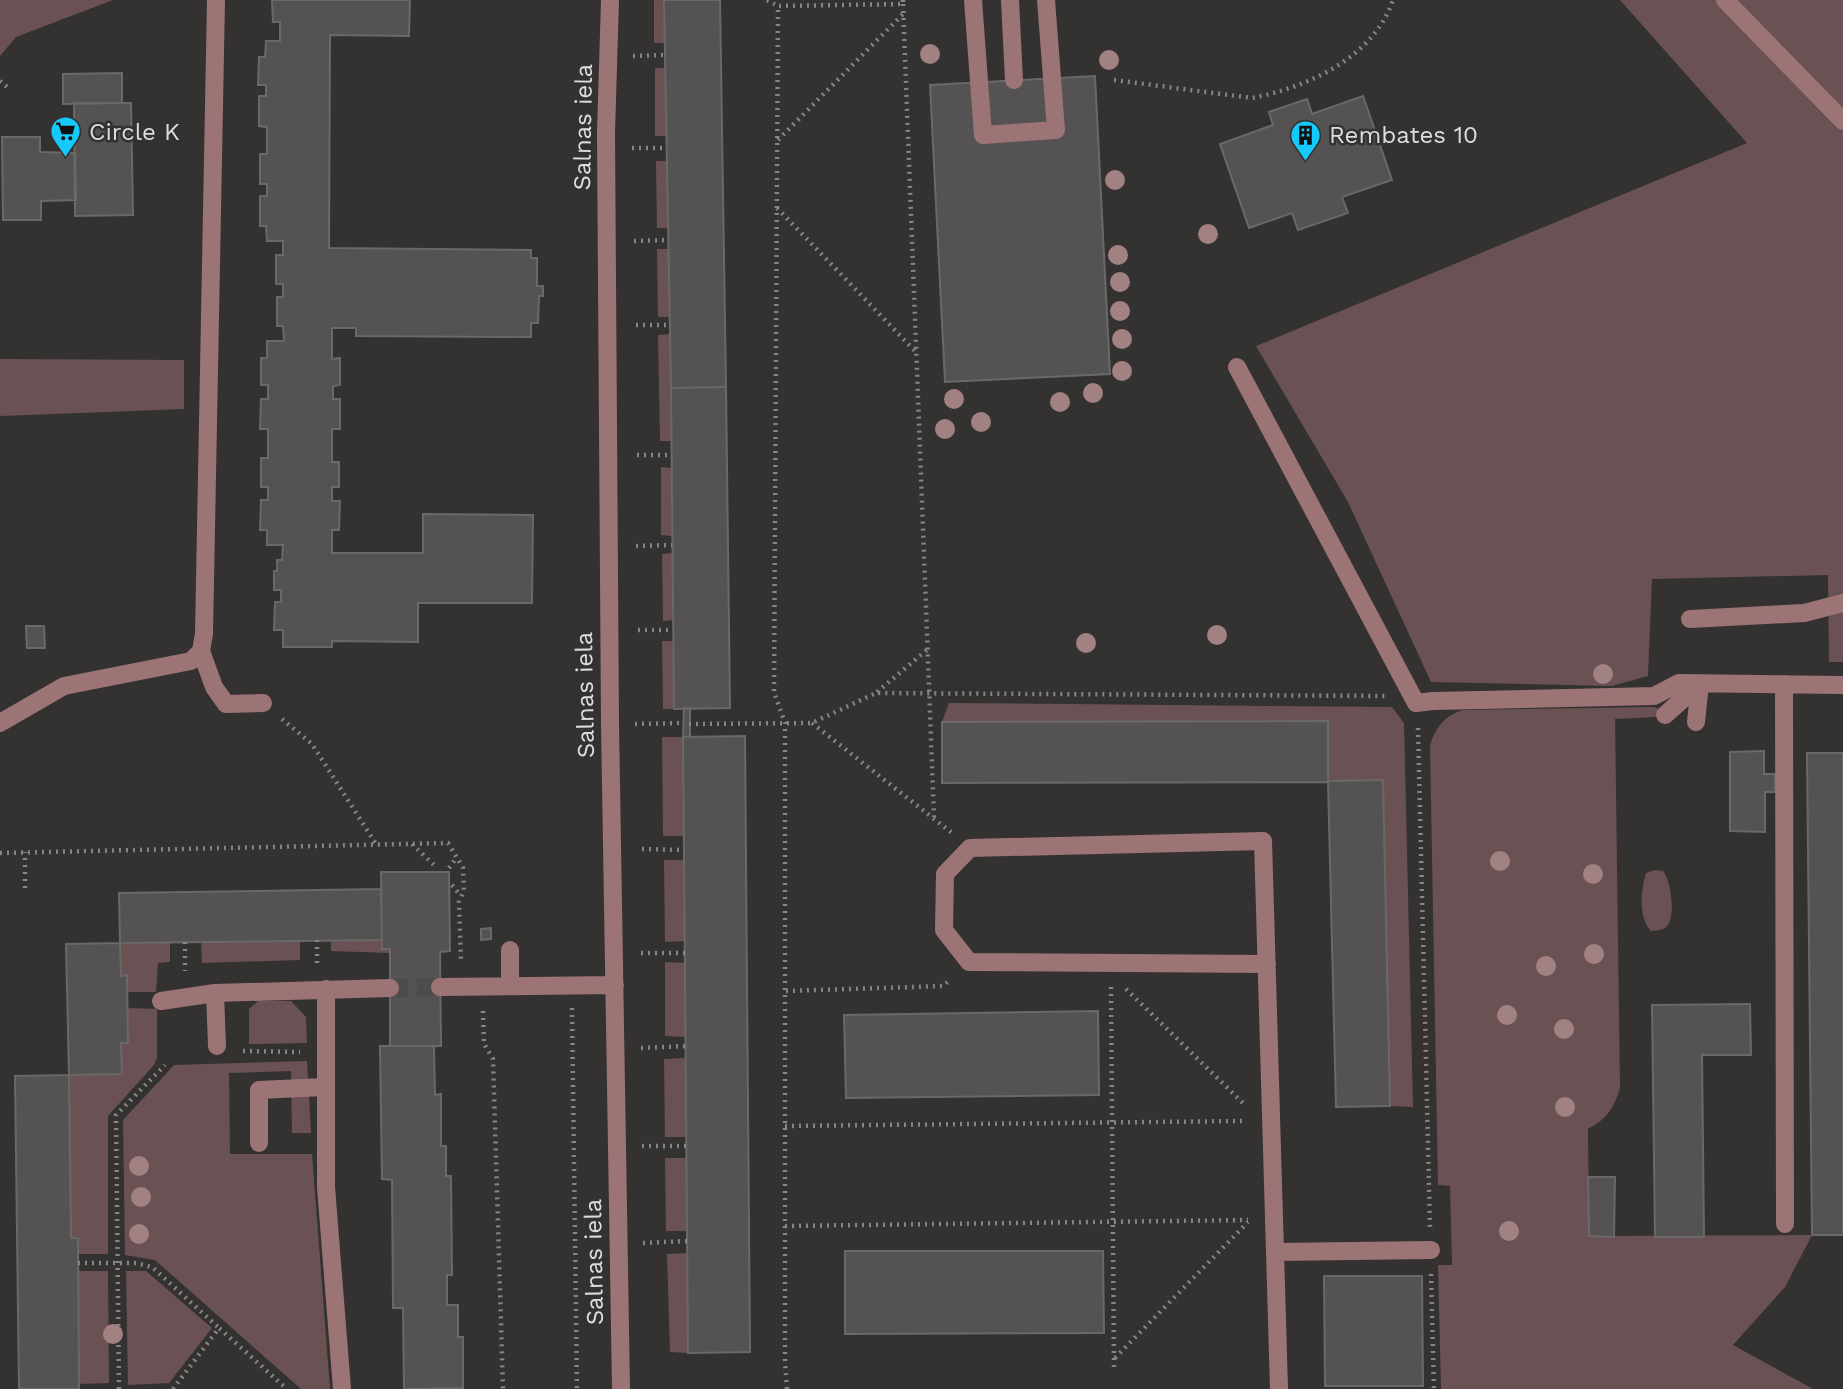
<svg xmlns="http://www.w3.org/2000/svg" width="1843" height="1389" font-family="'Work Sans',sans-serif">
<rect width="100%" height="100%" fill="#343131"/>
<path fill="#6a5254" d="M0,0H113L16,37L0,56Z
M654,0H664L665,43H654Z
M1620,0H1843V662H1829L1828,575L1652,579L1648,676L1612,686L1431,682L1348,502L1256,346L1747,143Z
M655,68H666V136H655Z
M656,161H667L668,228H657Z
M657,249H668L670,317H658Z
M670,334L671,441H660L658,335Z
M0,359L184,360V409L0,416Z
M661,467L671,468L672,536L661,535Z
M672,553L673,620L663,621L662,554Z
M662,641H673L674,709H663Z
M949,703L1392,707L1404,723L1413,1107L1390,1106L1383,780L1328,781V721L942,722Z
M1655,707L1661,711L1655,717L1615,719L1620,1088C1614,1108 1607,1119 1588,1129L1589,1236L1812,1235L1785,1287L1733,1345L1813,1389H1441L1438,1265H1452L1450,1186L1438,1185L1430,745C1436,727 1445,715 1463,710Z
M662,737H683L684,836H663Z
M664,860H684L685,941L665,942Z
M1655,870L1663,871C1671,880 1676,916 1667,926C1663,931 1657,930 1651,931C1638,918 1641,889 1646,873Z
M331,940H382V949H390V953L331,951Z
M300,941V960L202,963L201,942Z
M170,942V962L158,963L156,992H127V976H121L120,943Z
M665,962L686,963V1037L665,1036Z
M258,1001H291L306,1017L307,1043L249,1044V1009Z
M127,1008L157,1009V1058L154,1065L108,1116V1254H78L71,1238L69,1075L122,1074L121,1043L128,1042Z
M686,1058L687,1137H665L664,1059Z
M307,1061L311,1133H292L291,1071L229,1073L230,1154H312L330,1389H301L155,1260L125,1255L123,1120L174,1065Z
M665,1158H687L688,1231H666Z
M688,1253V1353L670,1352L667,1254Z
M78,1271H108L109,1383L79,1384Z
M126,1271H146L212,1328L169,1383L128,1385Z"/>
<path fill="#555253" stroke="#6b6868" stroke-width="2" d="M272,0H410L409,36L330,35L329,248L531,250V258H537V286H543V296H539L538,323H531V337L356,336V328H332V359L340,358V385L333,386V399H340V429H332V462H339V487H332V501H340L339,530H332V553H423V514L533,515L532,603H418V642L332,641V647H283V630H274L275,602H281V590H274V571H277V560H282L283,545H267V530H260L261,500H268V487H261V458H268V429H260L261,399H268V385H261V358H267V341H284L283,326H277V297H283V284H276V255H283V241H267L266,226H260V196H267V184H260V154H267V127L259,126V96H266V85H258L259,57H265L266,41H280V22H273Z
M664,0H720L726,387L671,388Z
M122,73V103L63,104V74Z
M1095,76L1110,374L945,382L930,85Z
M1363,96L1392,180L1342,197L1348,213L1298,230L1292,213L1249,228L1220,144L1273,125L1269,112L1307,99L1312,114Z
M74,103H131L133,215L75,216Z
M2,137H40V152L75,153L76,200L41,201V220H3Z
M726,387L730,708L674,709L671,388Z
M26,626H44L45,648H27Z
M684,708H690V737H683Z
M1328,721V782L942,783V722Z
M745,736L750,1352L688,1353L683,737Z
M1764,751V774H1775V792H1765V832L1730,831V752Z
M1807,753H1843V1235H1812Z
M1383,780L1390,1106L1336,1107L1328,781Z
M381,872H449L450,951L440,952L441,1046H390V949H382Z
M381,889L382,940L120,943L119,893Z
M491,928V939L481,940V929Z
M120,943L121,976L127,975L128,1043H121L122,1074L69,1075L66,944Z
M1750,1004L1751,1055H1702L1704,1237H1655L1652,1005Z
M1098,1011L1099,1095L846,1098L844,1015Z
M380,1046H434L435,1095L441,1094V1146H446V1176H451L452,1275H447V1305H458V1337H463V1388L404,1389L403,1308H393L392,1180L382,1179Z
M69,1075L71,1238H78L79,1389H19L15,1076Z
M1588,1177H1615L1614,1237L1589,1236Z
M845,1251H1103L1104,1333L845,1334Z
M1324,1276H1422L1423,1386H1325Z"/>
<g fill="none" stroke-linecap="round" stroke-linejoin="round">
<path stroke="#4e4b4b" stroke-width="18" stroke-dasharray="18 9" stroke-linecap="butt" d="M390,988L440,987"/>
<path stroke="#878585" stroke-width="4.5" stroke-dasharray="2 5" stroke-linecap="butt" d="M767,0L778,6
M903,4L934,817
M633,56L665,55
M1114,80L1252,98C1308,87 1373,58 1393,0
M0,81L7,87
M778,140L904,13
M632,148H667
M777,208L916,352
M634,241L668,240
M636,325H669
M637,455H672
M636,546L672,545
M638,630H673
M877,692L928,649
M282,719L312,744L376,844
M812,723L952,833
M635,724L683,723
M689,724L812,723L876,693L1385,696
M1418,728L1430,1227
M412,844L435,866
M642,849L684,850
M0,853L448,843L463,868L464,890L459,902L461,961
M449,868L457,857
M452,885L461,896
M25,888V852
M317,940V964
M185,942V971
M641,953H686
M1111,987L1114,1367
M1126,989L1245,1105
M786,991L943,986L951,979
M572,1008L577,1389
M483,1011L484,1044L493,1059L503,1389
M641,1048L686,1046
M243,1051L300,1052
M785,1126L1245,1121
M642,1146H687
M785,1226L1248,1220
M643,1243L688,1241
M78,1263H136L152,1267L219,1328
M1431,1274L1434,1389
M1115,1358L1248,1222
M119,1389L116,1115L165,1065
M173,1389L219,1328L287,1389
M787,1389L785,1362V723L774,692L778,6L903,4V0"/>
<path stroke="#9c7476" stroke-width="18" d="M610,0L606,133L610,723L621,1389
M973,0L983,135L1056,130L1046,0
M1010,0L1014,80
M1725,0L1843,121
M1237,367L1416,703L1433,701L1654,696L1679,683L1843,685
M1690,619L1804,613L1843,603
M201,651L214,687L226,704L263,703
M1784,684L1785,1224
M1665,715L1700,684
M1696,722L1700,684
M0,723L64,686L191,661L201,651L204,634L216,0
M510,950V986
M1267,964L969,962L944,930L945,874L970,848L1263,841L1279,1389
M440,987L615,985
M326,989V1187L342,1389
M215,993L217,1046
M161,1001L215,993L390,988
M259,1143V1090L324,1087
M1275,1252L1431,1250"/>
</g>
<g fill="#a28183">
<circle cx="930" cy="54" r="10"/>
<circle cx="1109" cy="60" r="10"/>
<circle cx="1115" cy="180" r="10"/>
<circle cx="1208" cy="234" r="10"/>
<circle cx="1118" cy="255" r="10"/>
<circle cx="1120" cy="282" r="10"/>
<circle cx="1120" cy="311" r="10"/>
<circle cx="1122" cy="339" r="10"/>
<circle cx="1122" cy="371" r="10"/>
<circle cx="1093" cy="393" r="10"/>
<circle cx="954" cy="399" r="10"/>
<circle cx="1060" cy="402" r="10"/>
<circle cx="981" cy="422" r="10"/>
<circle cx="945" cy="429" r="10"/>
<circle cx="1217" cy="635" r="10"/>
<circle cx="1086" cy="643" r="10"/>
<circle cx="1603" cy="674" r="10"/>
<circle cx="1500" cy="861" r="10"/>
<circle cx="1593" cy="874" r="10"/>
<circle cx="1594" cy="954" r="10"/>
<circle cx="1546" cy="966" r="10"/>
<circle cx="1507" cy="1015" r="10"/>
<circle cx="1564" cy="1029" r="10"/>
<circle cx="1565" cy="1107" r="10"/>
<circle cx="139" cy="1166" r="10"/>
<circle cx="141" cy="1197" r="10"/>
<circle cx="1509" cy="1231" r="10"/>
<circle cx="139" cy="1234" r="10"/>
<circle cx="113" cy="1334" r="10"/>
</g>
<defs>
<symbol id="supermarket-pin" viewBox="-11 -11 22 30"><path d="M0 17L-7.5 6A9.5 9.5 0 1 1 7.5 6Z" fill="#14cafb" stroke="#343131"/><path d="M-6-5.5h2.5l.6 2H6L4.5 2H-2.5L-4.4-4H-6ZM-1.5 3.2a1.3 1.3 0 1 0 .1 0ZM3 3.2a1.3 1.3 0 1 0 .1 0Z" fill="#111"/></symbol>
<symbol id="building-pin" viewBox="-11 -11 22 30"><path d="M0 17L-7.5 6A9.5 9.5 0 1 1 7.5 6Z" fill="#14cafb" stroke="#343131"/><path d="M-4-6H4V6H1V3H-1V6H-4ZM-2.5-4.3h1.7v1.8h-1.7ZM.8-4.3h1.7v1.8H.8ZM-2.5-1h1.7V.8h-1.7ZM.8-1h1.7V.8H.8Z" fill="#111"/></symbol>
</defs>
<g fill-rule="evenodd">
<use href="#supermarket-pin" x="48" y="114" width="35" height="47"/>
<use href="#building-pin" x="1288" y="118" width="35" height="47"/>
</g>
<g text-anchor="middle" dominant-baseline="central" stroke-width="5" stroke-linejoin="round" paint-order="stroke">
<g font-size="24" fill="#dedcdc" stroke="#343131">
<text transform="translate(583 127) rotate(-89)">Salnas iela</text>
<text transform="translate(585 695) rotate(-91)">Salnas iela</text>
<text transform="translate(594 1262) rotate(-91)">Salnas iela</text>
</g>
<g font-size="24" fill="#dedcdc" stroke="#343131" text-anchor="start">
<text x="89" y="132">Circle K</text>
<text x="1329" y="135">Rembates 10</text>
</g>
</g>
</svg>
